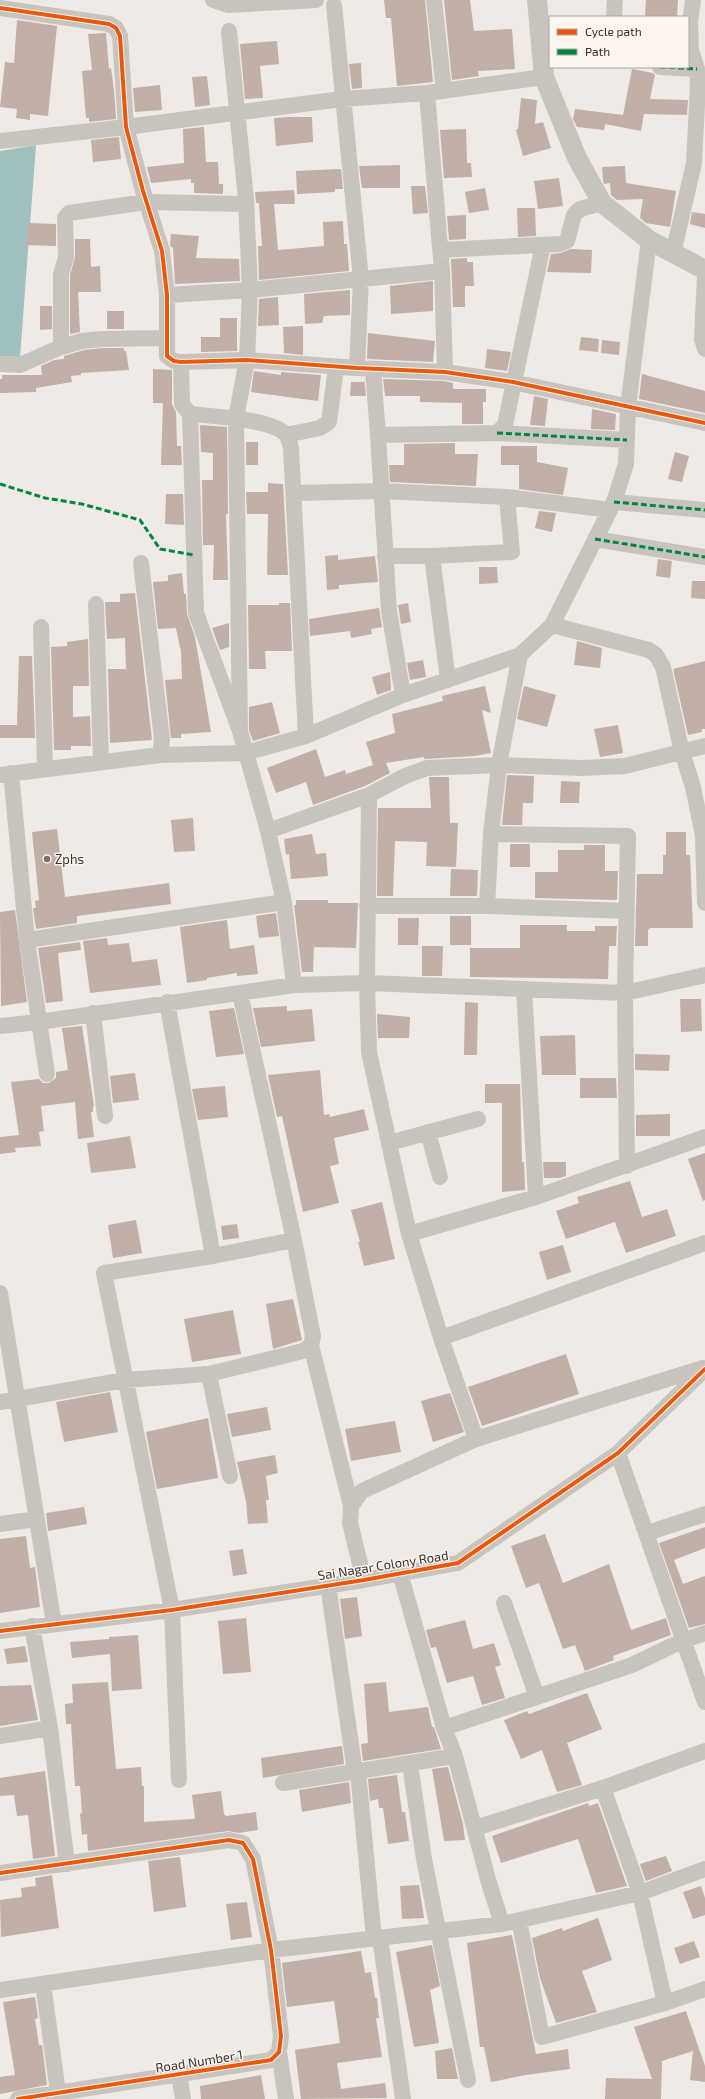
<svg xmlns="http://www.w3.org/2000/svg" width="705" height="2099" font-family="'Exo 2',sans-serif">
<rect width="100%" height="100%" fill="#efeae5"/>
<path fill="#a1c1c0" d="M36,145L20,357L0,356V151Z"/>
<path fill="#c2afa7" d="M384,0H425L433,82L397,86L391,18H386Z
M444,0H470L474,31L512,29L515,69L478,71L479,76L452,80Z
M646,0H678L677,17H645Z
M17,20L57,26L48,116L30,114V120L16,118L17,109L0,107L5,62L14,63Z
M106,33L109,69L111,68L114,90L116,119L89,122V118H86L82,71L92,70L88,34Z
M277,41L279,64L260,66L263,98L245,99L240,44Z
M361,63L362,88L352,89L349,64Z
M632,69L653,73L655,75L650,99L688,100L687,115L644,114L641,131L605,124L604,130L577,127L573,119L575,109L623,115Z
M207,76L210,105L195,107L192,77Z
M160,85L162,110L135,112L133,88Z
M521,98L537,100L535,124L543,122L551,148L523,156L516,130L518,129Z
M289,117H312L313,142L276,146L274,118Z
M204,127L206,162H218L219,184H223V194L194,193V183H191V179L151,183L147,167L184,163L183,129Z
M466,129L467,163H471L472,177L444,178L440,130Z
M119,137L121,159L93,162L91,140Z
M400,165V188H362L359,166Z
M625,166L626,183L676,191L670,227L646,223L640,218L643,199L617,200L611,195L610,183L604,184L603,180L602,167Z
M341,169L343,189H335V192L297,194L296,171Z
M559,178L563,206L538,209L534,181Z
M411,186H425L428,213L413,214Z
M485,188L489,210L469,213L465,192Z
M294,190L295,204H274L278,250L324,246L323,222L343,221L344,244H347L349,271L259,280L258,246H262L259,203H256L255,192Z
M517,208H535L536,236L518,237Z
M692,212L705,214V228L690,224Z
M466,215V239L449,240L447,216Z
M28,223L56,224V246L27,245Z
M171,234L199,236L196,258L239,259L240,281L175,284L173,248L170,246Z
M75,239H90L91,267L100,266L101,292H78L80,332L70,334V275L75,257Z
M571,249L592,250L591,273L547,272L551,254L561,253Z
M467,258V262H473L474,286H465V307H453L451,259Z
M433,281V311L391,314L390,286Z
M350,290V315L324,316L322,323L305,324L304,294Z
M278,297L279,325L258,326L259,299Z
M40,306H52V329L40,330Z
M107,311H124V329H107Z
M220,318H237V351L201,352V337H220Z
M303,326V355L284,353L283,327Z
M368,333L435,341L433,362L367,359Z
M581,337L599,339L598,352L579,350Z
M602,340L620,342L619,355L601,353Z
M102,348H124V351H126L129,370L81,373V375L71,376L72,382L36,388V392L0,393V379H2V375H42L41,366L54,360L64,359V356L84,350Z
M487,349L511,352L507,371L485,368Z
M153,369L172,370V404L176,412L177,446H181L182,465H161L163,403H153Z
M254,371L281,375V372L321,375L318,401L251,392Z
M642,374L705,391V413L639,399Z
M364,378L366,396H350L351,382H364Z
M383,379L444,381L453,383V389H486V402H483V424H462V403L420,402V396H385Z
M534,396L548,399L545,426L530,425Z
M592,409L616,414L615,430L591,429Z
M200,425L227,427L228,514H226L228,580H213L214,545H203L202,480H213V453L201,452Z
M246,442H258V465H246Z
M455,443V454H478L476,486L390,482L389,465H404V444Z
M501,446H537V462L568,468L563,495L519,489V465H501Z
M675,452L689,456L682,482L668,479Z
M268,483L283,484L288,575H267L268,514H247L246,492H268Z
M166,494H183L184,525L165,524Z
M539,511L556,513L552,532L535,528Z
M338,555V560L375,556L378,582L339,585V589L327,590L325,556Z
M658,559L672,561L670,578L656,576Z
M479,567H497L498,583L479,584Z
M182,573L184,594H186L187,614L195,637L211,732L181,734V738H171L165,680L182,679L181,652L176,628L158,629L153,582L168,581V575Z
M692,581H705V599L691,598Z
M135,593L152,740L110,743L108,669H126L125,638L107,639L105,602H120V594Z
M279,603H290L292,651H265L266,669H249L248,605H279Z
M408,603L411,622L401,624L398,605Z
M379,608L382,627L371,629L372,634L351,638L350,631L310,636L309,619Z
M229,623V647L220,650L212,628Z
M88,639L89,686H73V717L90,716L91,746H71V750H54L51,647L67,646V642Z
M577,641L602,648L600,668L574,665Z
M19,656H32L35,738H0V725H17Z
M423,660L426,677L410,680L407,663Z
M705,661V729H702V732L688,735L673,669Z
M390,672L391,690L377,695L372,677Z
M485,686L491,713L482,710L491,753L475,756L424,759V757L386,763L390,773L365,786L313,805L306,782L276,793L267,768L316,749L325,777L345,770L346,774L373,765L366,742L395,733L392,714L443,701L442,696Z
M524,686L556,695L547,727L517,719Z
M272,702L280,733L253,741L249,730V707Z
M618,725L623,753L600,757L594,729Z
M507,775L534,776L533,803H523L522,825H502Z
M429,777H449L450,823H458L456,867L426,866L427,842L395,841L393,896H377L378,808H431Z
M561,781L580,782L579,803H560Z
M193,818L195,851L174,852L171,820Z
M57,829L65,897L169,883L171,904L77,916V923L36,929L33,908H36L35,901L39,900L32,832Z
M666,832H686V855H690L693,928H650L648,930V946H635L637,874H663V855H666Z
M312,834L316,854L326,853L328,876L291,879L289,854L286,855L284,839Z
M510,844H530V867H510Z
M584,845H605V871H618L617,900L535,898V872H558V850H584Z
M451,869L478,870L477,896H450Z
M296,900H328V903H358L356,948L314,947L313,972H302L294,905H296Z
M15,910L27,1002L1,1006L0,912Z
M276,913L279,936L259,938L256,916Z
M450,916H471V945H450Z
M398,918H419L418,945H398Z
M227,920L230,949L254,945L258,974L237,976V973L207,978V980L187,983L180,927Z
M520,925H567V931H595V926H617L616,946H609L608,979L470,977V948H520Z
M107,938L108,945L129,943L132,962L157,959L161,985L90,993L83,941Z
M80,942L81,950L58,953L63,1001L46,1003L38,948Z
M422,946H443L442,976H422Z
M680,999H701L702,1031L681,1032Z
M465,1002L478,1003L477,1055H464Z
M287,1006V1011L312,1009L315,1041L261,1047L253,1008Z
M234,1008L244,1054L216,1057L209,1011Z
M377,1014L410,1017L409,1038H378Z
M82,1026L94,1106H93V1112H91L94,1137L78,1139L75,1102L41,1106L44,1131L39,1132L41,1146L15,1148L16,1152L0,1154V1137L19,1135L11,1082L39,1079L43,1083H49L56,1078V1072L68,1070L62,1028Z
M575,1035L576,1075H542L540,1036Z
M635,1054L670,1055L669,1071L635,1070Z
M320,1070L324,1115L329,1114L330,1117L364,1109L369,1130L334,1138L339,1164L330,1166L339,1203L303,1212L282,1116L277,1117L268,1075Z
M135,1073L139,1100L113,1103L110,1076Z
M580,1078H616L617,1098H580Z
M485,1084H520L522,1162H524L525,1190L502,1192V1103H485Z
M225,1086L228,1117L198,1120L192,1089Z
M670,1114V1136H636V1115Z
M130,1136L136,1168L91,1173L87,1143Z
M705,1153V1200L703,1201L688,1159Z
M543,1162H566V1176L560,1178H544Z
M630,1181L642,1217L667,1209L676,1236L626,1253L615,1222L566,1239L556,1211L579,1203L577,1197Z
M382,1202L395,1259L364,1266L358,1242H360L351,1210Z
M136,1220L142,1253L113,1258L108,1225Z
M237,1224L239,1238L223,1240L221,1226Z
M563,1245L571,1272L547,1280L539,1252Z
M293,1299L302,1340L273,1349L266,1304Z
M233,1310L241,1354L192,1362L184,1319Z
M566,1354L579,1394L482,1426L468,1387Z
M110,1392L118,1432L64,1442L56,1402Z
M450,1393L464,1432L433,1442L421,1401Z
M267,1407L271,1430L232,1437L227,1414Z
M208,1418L218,1478L157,1489L146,1432Z
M395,1421L401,1452L351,1461L345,1429Z
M275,1455L278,1473L266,1476L269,1500H266L268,1523L248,1524L246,1501L237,1462Z
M84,1507L87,1524L48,1531L46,1513Z
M705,1527V1548L674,1560L683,1584L705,1576V1624L689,1628L659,1543Z
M545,1534L563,1583L609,1564L631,1630L666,1618L671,1635L613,1656L614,1660L585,1671L575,1645L563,1649L539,1583L526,1588L511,1546Z
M26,1536L30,1568L35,1567L40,1607L0,1613V1539Z
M243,1549L247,1574L233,1576L229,1551Z
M357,1597L362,1636L345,1639L340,1599Z
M246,1618L251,1672L223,1674L218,1621Z
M465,1620L473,1649L494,1643L501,1665L495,1667L505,1698L482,1705L473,1676L447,1683L436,1647L431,1648L426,1630Z
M138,1635L142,1689L112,1691L110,1654L72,1658L70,1642L109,1639V1637Z
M25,1646L28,1662L7,1664L4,1649Z
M108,1682L116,1769L141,1767L142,1786H144V1822L193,1819L195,1818L192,1795L221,1791L224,1814L226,1816L256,1812L258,1830L239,1833L228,1831L88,1851L87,1834L82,1835L80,1814L82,1813L80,1786H75L71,1724H66L65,1704L73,1703L72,1684Z
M386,1682L389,1712L428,1707L432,1727H434L441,1749L363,1761L361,1744L368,1743L364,1684Z
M31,1685L38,1720L0,1726V1686Z
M587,1693L602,1729L567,1743L582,1785L557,1792L542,1750L521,1759L504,1720L527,1711L529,1714Z
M342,1746L344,1764L263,1778L261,1758Z
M448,1767L463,1824L465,1840L444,1841L432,1769Z
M45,1771L55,1856L33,1859L28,1815L17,1816L14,1795L0,1796V1778Z
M397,1775L402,1812H405L409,1841L388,1844L383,1808H379L378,1799L370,1801L368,1779Z
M349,1782L351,1803L302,1812L299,1790Z
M588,1803L589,1806L598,1803L627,1886L596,1893L578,1839L501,1863L492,1836Z
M666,1856L672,1871L646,1881L640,1864Z
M180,1857L186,1907L154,1912L148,1861Z
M52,1875L59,1928L1,1937L0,1900L22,1897L21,1888L36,1886L35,1878Z
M419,1885L424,1918L402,1919L400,1886Z
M701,1886L705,1898V1915L693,1919L683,1892Z
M247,1902L252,1937L231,1940L226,1904Z
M598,1918L612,1960L582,1971L597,2012L556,2023L540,1978L532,1938L562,1928L563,1931Z
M512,1935L536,2054L568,2049L570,2069L526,2075L491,2082L484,2047H480L467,1943Z
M694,1941L700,1957L680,1964L674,1948Z
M432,1945L440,1986L430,1990L439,2043L414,2047L396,1952Z
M361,1951L365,1973L371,1972L375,1998H377L379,2018H376L382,2057L337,2063L341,2089L385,2083L387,2098L301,2099L295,2050L340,2043L334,2001L287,2007L282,1963Z
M35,1997L38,2018L35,2019L39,2045H42L47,2085L0,2094V2077L15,2075L3,2002Z
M686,2011L705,2066V2082L690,2080L693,2051L662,2061L661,2099H605L606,2078L652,2079L634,2027Z
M452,2048L458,2079H437L435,2051Z
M261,2075L265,2099H201L200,2086Z"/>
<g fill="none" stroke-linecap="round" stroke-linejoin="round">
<path stroke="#c9c3be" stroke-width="16" d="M213,0L228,5L316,0
M434,0L444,91
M334,5L361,279L357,368
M0,8L109,24L116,28L120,36L126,127L143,191L162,251L167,295V356L174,361L181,362L247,360L357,368L445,372L513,382L705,423
M614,17L615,0
M229,31L246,199L250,290L247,360L236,418L240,731
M660,67L697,69
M427,93L442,271L445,372
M0,141L126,127L342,99L427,93L544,77
M441,250L560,244L567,241L574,215L580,209L602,203
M673,254L694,163L698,86L697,69L691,50L690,22L693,0
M705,276L702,339L705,349
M167,295L250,290L442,271
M61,347V274L66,257L65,218L69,213L146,202L246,204
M181,362L182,404L190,414L196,613L240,731L268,831L284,902L294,985
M0,364L20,365L61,347L82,341L101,339L166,338
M373,369L378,435L497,433L627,440
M190,414C210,416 276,419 287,436C289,439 290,444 291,448L306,736
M497,433L505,425L543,245
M286,435L320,428L329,422L336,367
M378,435L389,611L403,695
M294,493L382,491L507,497L610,510
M614,502L705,510
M595,539L705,557
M385,556H432L512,552L507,497
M432,556L448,680
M141,563L162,739L160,755
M96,604L101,762
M552,625L649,650L656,655L663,667L682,752L693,787L703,836L705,903
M41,627L45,769
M11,773L27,940L47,1074
M0,775L160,755L245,753L306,736L403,695L520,655
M369,795L367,983L369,1052L409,1234L441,1338L476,1439
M268,831L369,795L405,776L427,768L499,765L582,768L625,766L705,746
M491,834L628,836L625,993L627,1166
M367,906H487L627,911
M487,906L491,834L499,765L520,655L552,625L614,502L626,464L628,407L649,240
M27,940L284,902
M524,989L536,1197
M167,1002L213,1256
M93,1013L105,1116
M0,1026L39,1022L294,985L367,983L625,993L705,975
M428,1132L440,1177
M389,1143L478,1119
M409,1234L536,1197L705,1137
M0,1293L54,1624
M441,1338L705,1243
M311,1345L351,1506
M209,1374L230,1476
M0,1402L125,1380L209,1374L303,1351L311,1345L313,1336L294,1240L240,993
M618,1453L705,1702
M0,1524L36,1519
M647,1533L705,1514
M400,1573L444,1728L455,1756L489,1883L502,1924
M364,1580L350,1523L351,1506L362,1491L476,1439L703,1368
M328,1585L355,1772
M504,1603L537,1697
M32,1626L50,1728L67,1864
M0,1631L172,1610L364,1580L458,1563L618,1453L705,1369
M444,1728L632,1665L682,1641L705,1633
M0,1736L50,1728
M410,1764L424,1859L468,2080
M358,1772L374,1939
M179,1780L172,1610L104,1273L213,1256L294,1240
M283,1783L455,1756
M603,1788L640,1893L665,2003L705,1989
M475,1828L603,1788L705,1751
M0,1873L229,1840L243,1843L253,1859L271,1950L281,2036L279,2052L271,2060L18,2099
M519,1920L542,2037L665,2003
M380,1938L403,2099
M43,1984L59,2099
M0,1990L271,1950L502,1924L640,1893L705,1869
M279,2052L286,2099
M179,2074L183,2099"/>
<path stroke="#c9c3be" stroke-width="20" d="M537,0L544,77L577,158L602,203L649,240L705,270"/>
<path stroke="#00873e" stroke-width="3" stroke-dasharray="6 3" stroke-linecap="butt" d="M660,67L697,69
M497,433L627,440
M0,484L45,498L82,504L140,520L160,549L194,555
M614,502L705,510
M595,539L705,557"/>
<defs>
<path id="cycleway" d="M0,8L109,24L116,28L120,36L126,127L143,191L162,251L167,295V356L174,361L181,362L247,360L357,368L445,372L513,382L705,423
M0,1631L172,1610L364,1580L458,1563L618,1453L705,1369
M0,1873L229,1840L243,1843L253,1859L271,1950L281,2036L279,2052L271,2060L18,2099"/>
</defs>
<use href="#cycleway" stroke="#fbf5ee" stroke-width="6"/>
<use href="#cycleway" stroke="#e8590c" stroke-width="4"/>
</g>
<circle fill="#79716c" stroke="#fbf5ee" stroke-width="1.5" cx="47" cy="859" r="4"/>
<g text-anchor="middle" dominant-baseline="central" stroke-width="3" stroke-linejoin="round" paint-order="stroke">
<g font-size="13" fill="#3a302b" stroke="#fbf5ee" text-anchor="start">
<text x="55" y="859">Zphs</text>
</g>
<g font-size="13" fill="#3a302b" stroke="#fbf5ee">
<text transform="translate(383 1565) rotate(-9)">Sai Nagar Colony Road</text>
<text transform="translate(199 2061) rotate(-9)">Road Number 1</text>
</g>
</g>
<rect x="549" y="16" width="140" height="52" fill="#fbf5ee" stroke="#aea6a0"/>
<rect x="557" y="29" width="20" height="6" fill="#e8590c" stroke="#aea6a0"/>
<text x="585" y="36" font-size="12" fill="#3a302b">Cycle path</text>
<rect x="557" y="49" width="20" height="6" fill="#00873e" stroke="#aea6a0"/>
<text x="585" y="56" font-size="12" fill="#3a302b">Path</text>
</svg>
